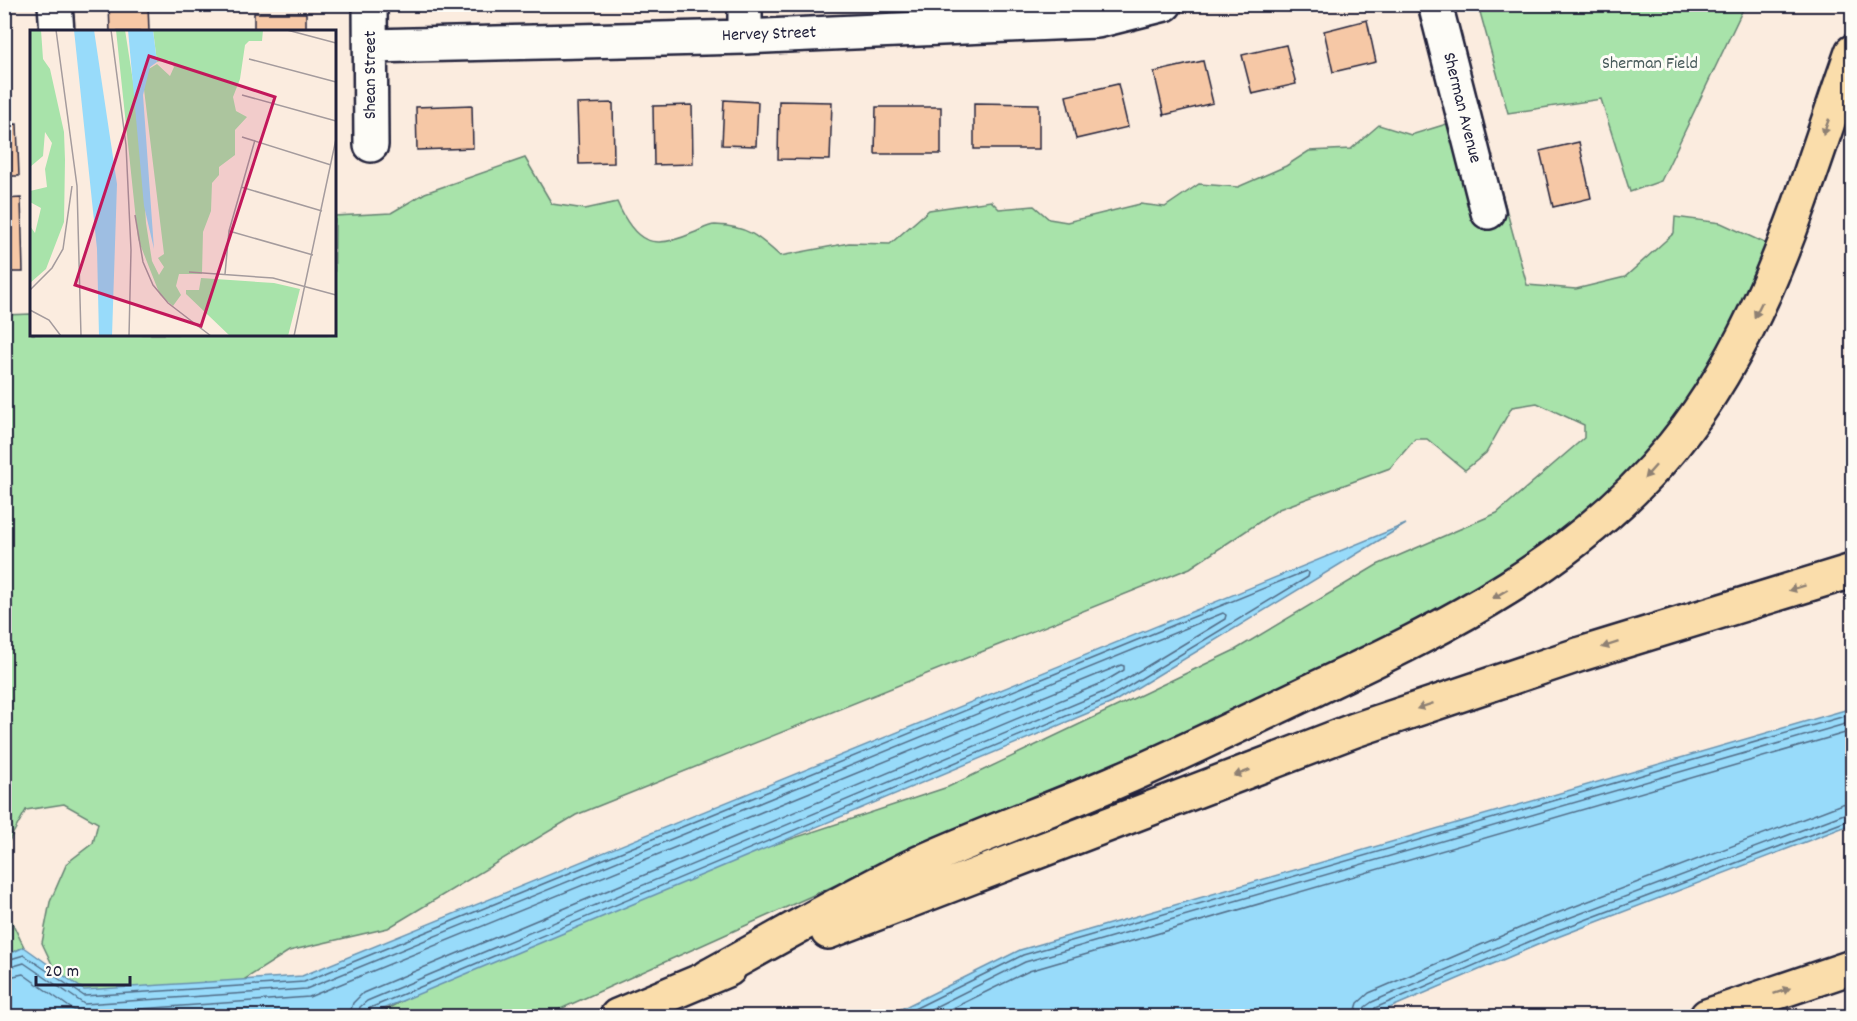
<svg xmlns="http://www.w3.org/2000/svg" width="1857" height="1021" font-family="Dekko,sans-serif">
<rect width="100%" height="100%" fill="#fbecdf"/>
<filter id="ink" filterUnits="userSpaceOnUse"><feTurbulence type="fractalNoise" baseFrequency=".0167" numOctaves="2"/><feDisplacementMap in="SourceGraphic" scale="12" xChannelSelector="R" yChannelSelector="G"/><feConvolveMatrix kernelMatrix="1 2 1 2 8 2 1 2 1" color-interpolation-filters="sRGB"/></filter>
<g filter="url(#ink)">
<path fill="#a8e3aa" stroke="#658272" stroke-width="1.5" d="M1478,5V4L1745,5L1661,181L1630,192L1601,99L1508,113Z
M1476,115L1484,128L1527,285L1576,289L1625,277L1674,233L1675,217L1721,223L1778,249L1656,470L1371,666L889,861L545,1016H375L541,922L948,787L1235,650L1377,565L1497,513L1584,438V425L1537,403L1512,407L1486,453L1465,470L1427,439H1415L1390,468L1279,509L1190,568L576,815L388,928L289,951L187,1016H115L58,977L42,943L50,902L67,863L93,843L98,823L64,804L26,810L5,848V315L31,314L32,334H334L335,216L391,213L425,193L525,158L552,204L585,209L617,202C635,243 652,251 693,233C699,231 708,225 715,225C747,226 758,236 780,256L849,243L890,244L929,210L991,201L999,209L1034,206L1049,219L1067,222L1140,204L1165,207L1199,184L1238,187L1286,166L1309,151L1351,149L1379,125L1411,135Z
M4,906L24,947L5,956H4Z"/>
<path fill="#98dbfa" stroke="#6991ae" stroke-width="1.5" d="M1406,524L1112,703L366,1016H5V956L24,947L84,990L302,976Z
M1852,708V824L1542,943L1371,1016H887L1020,950Z"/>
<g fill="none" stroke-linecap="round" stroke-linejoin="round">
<path stroke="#516c87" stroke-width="1.5" d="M4,961L24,955L84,996L304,982L1203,613L1306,571L1309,573L1308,577L1109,698L370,1008L366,1016
M4,969L24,963L84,1004L306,989L1206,620L1223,613L1226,615L1225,619L1106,691L367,1001L360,1007L358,1016
M4,978L23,974L72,1009L83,1013L309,997L1121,665L1124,666V670L1102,683L363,993L353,1003L349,1016
M900,1016L1023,955L1852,714
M917,1016L1025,962L1852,722
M937,1016L1029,971L1852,731
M1354,1016L1358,1003L1369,993L1534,922L1842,804L1852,802
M1363,1016L1365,1007L1372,1002L1537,930L1852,811
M1371,1016L1375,1008L1540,937L1852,819"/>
</g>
<path fill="#f6c8a6" stroke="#22223b" stroke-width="1.5" d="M109,4H148L149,32H110Z
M254,13H306V32H254Z
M1367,20L1376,62L1333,72L1324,31Z
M1286,45L1296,84L1252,94L1242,55Z
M1203,61L1213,103L1164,115L1154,72Z
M1118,84L1128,127L1076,139L1066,96Z
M724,100L758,102L756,146L722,145Z
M779,101L832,102L830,160L778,159Z
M613,103L614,163L579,164L577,104Z
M974,103L1039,104V149H974Z
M472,105L473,148L417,150L416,107Z
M692,105L693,164L654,165L653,106Z
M876,107H941V154H875Z
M17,124L19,176H4V125Z
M1579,142L1591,198L1553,207L1540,151Z
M21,198L23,272H4V199Z"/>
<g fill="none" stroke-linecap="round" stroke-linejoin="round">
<defs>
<path id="minor" d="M55,4L57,32
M370,4L371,145
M745,4V37
M1435,4L1488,212
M371,46L745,37L1097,21L1165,4"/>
<path id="highway" d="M828,932L1355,730L1581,654L1852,571
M707,977C777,939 847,897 919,863C985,833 1054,809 1120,780C1187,751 1252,719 1317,688C1449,626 1579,561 1673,446C1766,332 1804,188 1852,52
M617,1016L729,969
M1707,1016L1852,967"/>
</defs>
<use href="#minor" stroke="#22223b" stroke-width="38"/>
<use href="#highway" stroke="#22223b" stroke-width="38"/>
<use href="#minor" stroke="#fdfcf7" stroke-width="33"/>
<use href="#highway" stroke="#faddab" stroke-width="33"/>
</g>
<defs><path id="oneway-solid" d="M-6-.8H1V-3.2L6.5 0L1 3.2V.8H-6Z" transform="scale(1.5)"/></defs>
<g fill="#8e8073">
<use href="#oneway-solid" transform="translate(1826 127) rotate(110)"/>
<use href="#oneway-solid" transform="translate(1758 310) rotate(116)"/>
<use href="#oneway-solid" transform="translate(1650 472) rotate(132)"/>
<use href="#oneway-solid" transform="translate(1797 588) rotate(163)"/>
<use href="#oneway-solid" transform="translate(1500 594) rotate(149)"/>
<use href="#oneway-solid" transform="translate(1610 645) rotate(162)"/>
<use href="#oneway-solid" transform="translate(1425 706) rotate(161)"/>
<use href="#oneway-solid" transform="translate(1242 773) rotate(160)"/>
<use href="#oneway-solid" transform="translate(1782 991) rotate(-19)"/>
</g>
</g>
<g text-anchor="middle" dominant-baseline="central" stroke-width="6" stroke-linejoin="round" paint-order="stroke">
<g font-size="18" fill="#22223b" stroke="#fdfcf7">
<text transform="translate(769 35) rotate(-2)">Hervey Street</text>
<text transform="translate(371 75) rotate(-90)">Shean Street</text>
<text transform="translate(1461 108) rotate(76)">Sherman Avenue</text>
</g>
<g font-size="18" fill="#4a5c5c" stroke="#fdfcf7">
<text x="1650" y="64">Sherman Field</text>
</g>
</g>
<g transform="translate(30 30)">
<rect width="306" height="306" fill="#fbecdf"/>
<path d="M0,0H11L13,29L20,39L34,102L35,130L34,192L16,239L0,253V196L5,203L11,178L0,172V161L17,157L15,139L22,113L15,102L13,126L0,137ZM86,0H95L110,96L116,193L122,231L129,245L134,237L128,228L134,224L112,43L127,34L140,46L144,37L139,30L127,32L123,0H233L232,11H219L215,15L210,49L203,67L206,81L217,87L205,100V125L189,137V145L182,153L181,181L173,202L172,244H149L146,256L151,265L143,276L130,265L108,209ZM171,248L244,253L270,259L258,306H200L156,264V260H169Z" fill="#a8e3aa"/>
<path d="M44,0H64L87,154L82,306H69L67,219ZM98,0H123L127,32L120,37L113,65L124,219L114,176Z" fill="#98dbfa"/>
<path fill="none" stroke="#a49b9d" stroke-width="1.5" d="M26,0L47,156L51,306M81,0L96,115L101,220L99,306M257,0L306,13M219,29L306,52M212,65L306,91M212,107L301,135M211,157L292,181M105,185L113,232L123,255L138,273L181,306M199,201L283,225M159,242L243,248L306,265M195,244L199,201L225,110M0,260L22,238L33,219L42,156M0,280L19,290L31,306M264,306L306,109"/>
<path fill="#c2185b" fill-opacity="0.15" stroke="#c2185b" stroke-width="3" d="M119,26L245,67L171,296L45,255Z"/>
<rect width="306" height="306" fill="none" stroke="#22223b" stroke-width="3"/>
</g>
<rect width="1857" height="1021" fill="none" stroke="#fdfcf7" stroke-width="24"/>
<rect x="12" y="12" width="1833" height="997" fill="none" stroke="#22223b" stroke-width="2" filter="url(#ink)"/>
<path d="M36 976v9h94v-9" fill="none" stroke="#22223b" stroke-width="3"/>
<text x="45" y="976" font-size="18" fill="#22223b" stroke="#fdfcf7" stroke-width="4.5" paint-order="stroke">20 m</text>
</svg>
